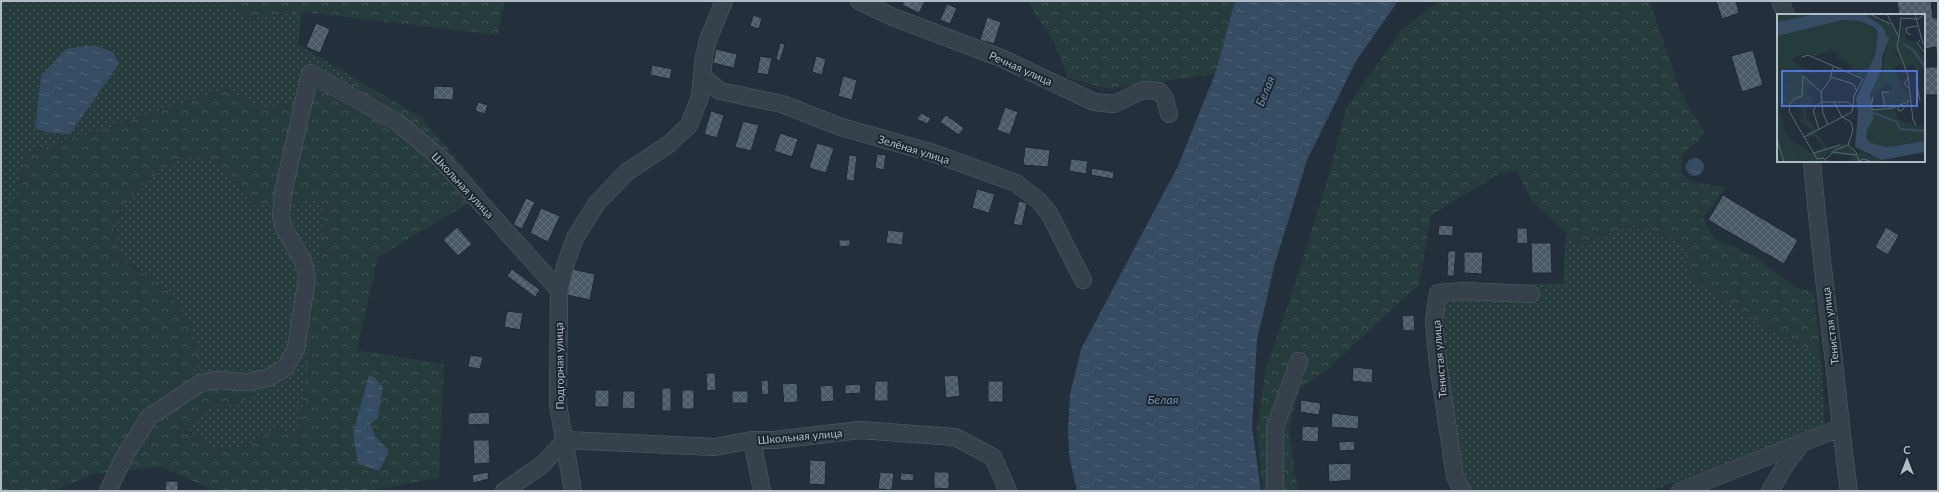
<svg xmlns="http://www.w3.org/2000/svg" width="1939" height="492" font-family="Lato,sans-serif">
<defs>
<pattern id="grass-dots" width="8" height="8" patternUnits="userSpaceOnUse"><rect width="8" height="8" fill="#253b3c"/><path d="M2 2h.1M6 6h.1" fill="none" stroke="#425557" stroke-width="1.8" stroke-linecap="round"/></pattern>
<pattern id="forest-crowns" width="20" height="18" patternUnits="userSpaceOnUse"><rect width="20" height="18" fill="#253b3c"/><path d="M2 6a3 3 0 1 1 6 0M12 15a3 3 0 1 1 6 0" fill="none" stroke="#425557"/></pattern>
<pattern id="water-ripples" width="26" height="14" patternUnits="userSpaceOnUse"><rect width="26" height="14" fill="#364c62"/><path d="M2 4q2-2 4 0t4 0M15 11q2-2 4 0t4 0" fill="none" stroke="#516477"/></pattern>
<pattern id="building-cross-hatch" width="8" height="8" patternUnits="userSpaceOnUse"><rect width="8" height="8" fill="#4c5967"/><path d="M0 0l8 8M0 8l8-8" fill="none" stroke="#636f7b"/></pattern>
</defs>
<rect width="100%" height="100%" fill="#232f3b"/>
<path fill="url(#grass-dots)" d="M1,1H222L251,18L302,12L298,44L358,80L268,110L226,89L27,154L1,249Z
M191,154L214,161L229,175L251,203L261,205L314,201L325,209L300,434L274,429L245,447L215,449L187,430L207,408L238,403L193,393L191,379L199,355L141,270L124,262L112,224L134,192L162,168Z
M1632,225L1685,243L1688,276L1767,328L1821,356L1825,426L1652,491H1454L1435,287L1563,283L1566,234L1578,245Z"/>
<path fill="url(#forest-crowns)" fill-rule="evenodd" d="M222,1H504L498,35L302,12L251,18Z
M1027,1H1235L1215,74L1109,89L1068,78L1054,42Z
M1439,1H1650L1680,91L1704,132L1698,141L1682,154L1681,173L1692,182L1726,187L1703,218L1715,239L1757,257L1794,287L1814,292L1821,356L1769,329L1688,276L1685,242L1632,225L1578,245L1532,201L1516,171L1501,173L1431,215L1419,285L1329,368L1300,389L1289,427L1295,476L1299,491H1264L1260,470L1257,429L1265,371L1292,293L1328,178L1346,108L1402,29Z
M358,80L421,117L486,193L378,257L357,350L444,364L439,478L368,491H215L162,467L93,474L54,491H1V249L27,154L226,89L268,110ZM191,154L214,161L229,175L251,203L261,205L314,201L325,209L299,434L274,429L245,447L215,449L187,431L207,408L238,403L257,394L251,378L193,393L191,379L199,355L189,320L163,285L124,262L112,224L134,192L162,168Z"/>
<path fill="url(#water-ripples)" d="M1235,1H1398L1356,61L1307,160L1275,263L1257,340L1252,426L1261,491H1077L1069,455L1068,430L1070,395L1081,349L1178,166L1215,74Z
M94,45L113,52L119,64L70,134L45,132L35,128L41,76L66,49Z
M1686 167a9 9 0 1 1 18 0a9 9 0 1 1-18 0Z
M369,375L375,378L383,387L378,418L370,424L375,436L389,451L379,471L358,464L353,433Z"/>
<path fill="url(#building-cross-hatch)" stroke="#1e2832" d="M904,1H925L919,13L902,5Z
M1716,1H1736L1739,13L1722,19Z
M1897,1H1931L1933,18H1938V95H1924V67H1937L1936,47L1924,49V15H1899Z
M947,4L957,8L950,24L940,20Z
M753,15L762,18L759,29L750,26Z
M987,17L1001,22L994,44L980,40Z
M316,23L330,29L320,53L306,47Z
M780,43L785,44L780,61L776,59Z
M716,49L737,54L734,68L713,63Z
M1753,50L1763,85L1742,92L1731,56Z
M760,56L772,58L768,75L757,73Z
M816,56L826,59L822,75L812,72Z
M652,65L672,69L670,79L650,75Z
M843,76L857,80L852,100L838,96Z
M434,86L454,87L453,100L433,99Z
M478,102L488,105L485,114L475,111Z
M1005,107L1018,112L1010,135L997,130Z
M711,111L724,115L717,138L704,134Z
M921,113L931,118L927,124L917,119Z
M946,115L964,128L959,135L940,122Z
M743,121L759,125L751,151L735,147Z
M780,133L798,139L792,157L774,151Z
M817,143L834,148L826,173L809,168Z
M1025,147L1050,150L1048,167L1023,165Z
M877,154L886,155L884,170L875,168Z
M849,155L857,156L854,181L846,180Z
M1071,159L1088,161L1086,174L1069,171Z
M1092,168L1114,172L1113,179L1091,175Z
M977,189L995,194L989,213L972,208Z
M1723,195L1798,240L1784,264L1708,220Z
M526,198L535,202L522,229L513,225Z
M1019,201L1027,203L1022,226L1013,224Z
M541,208L560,216L548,242L530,233Z
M1439,225L1453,226V236L1438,235Z
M457,227L472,244L458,256L443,240Z
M1886,227L1899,235L1888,255L1875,247Z
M1517,228H1527L1528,243L1517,244Z
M888,230L904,232L902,245L886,243Z
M839,240H850V246L839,247Z
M1531,243H1551L1552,273H1532Z
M1448,251H1456L1454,276H1447Z
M1464,252H1483L1482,274L1464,273Z
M512,269L540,290L535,297L507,276Z
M572,269L595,274L590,300L567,295Z
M507,311L523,313L520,330L504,327Z
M1414,315L1415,330L1403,331L1402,316Z
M470,355L483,357L480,369L468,367Z
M1353,367L1373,369L1372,383L1352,381Z
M706,373H715L716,390L707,391Z
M958,375L960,396L946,398L944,376Z
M768,380L769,394L762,395L761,381Z
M875,381H888V401H874Z
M988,381H1003V402H988Z
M797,383L798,402L784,403L782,384Z
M860,384L861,393L845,394V385Z
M833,385L834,401L821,402L820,386Z
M662,388H671V411H662Z
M595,390H609V407H595Z
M682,390H694V409H682Z
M623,391H635V409L622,408Z
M732,391H748V403H732Z
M1301,400L1321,403L1319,415L1300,412Z
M489,412L490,424L468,425V413Z
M1332,413L1359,416L1358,429L1331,427Z
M1302,426L1319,427L1318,442L1302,441Z
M473,440H489L490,463L474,464Z
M1354,441L1355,450L1339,451V442Z
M810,460L826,461L825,485L809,484Z
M1351,463V480L1329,482L1328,464Z
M488,472L489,479L473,483L472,475Z
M880,472L894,473L892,490L878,489Z
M934,472H949V489L934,488Z
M901,473L914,474L913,481L900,480Z
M166,481H178V491H165Z"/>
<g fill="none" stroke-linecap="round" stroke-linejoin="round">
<defs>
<path id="street" d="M859,1L893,17L1001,58L1094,102L1114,104L1143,90L1159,91L1165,99L1169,114
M1780,1L1786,15
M702,76L720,91L782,104L841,127L933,153L1016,183L1038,200L1049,213L1083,280
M1812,161C1817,223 1825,284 1832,346C1838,394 1842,443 1849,491
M752,440L762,491
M108,491L124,457L149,417L201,383L216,380L247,382L268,378L286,367L296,348L307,278L303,261L284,228L281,216L283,193L310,73L397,122L440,158L559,290
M504,491L542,465L565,440L715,447L752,440H775L860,430L955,437L993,457L1008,491
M573,491L558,405L559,290L566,263L575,238L597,203L627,172L669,144L689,125L700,97L704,57L708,40L724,1
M1275,491V427L1299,361
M1462,491L1455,476L1438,364L1434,321L1438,293L1464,291L1531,294
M1680,491L1840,428
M1770,491L1786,464L1802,443"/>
</defs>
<use href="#street" stroke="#555f69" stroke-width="18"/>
<use href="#street" stroke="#37414c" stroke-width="17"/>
</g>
<g text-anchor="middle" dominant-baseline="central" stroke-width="4" stroke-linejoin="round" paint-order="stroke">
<g font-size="11" fill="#b2bcc7" stroke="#1c2630">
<text transform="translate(1021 68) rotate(24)">Речная улица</text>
<text transform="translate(914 149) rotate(17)">Зелёная улица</text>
<text transform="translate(463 185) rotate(47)">Школьная улица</text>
<text transform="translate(1830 326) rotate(-97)">Тенистая улица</text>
<text transform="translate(1439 359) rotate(-95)">Тенистая улица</text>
<text transform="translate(559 366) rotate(-91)">Подгорная улица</text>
<text transform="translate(800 436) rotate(-5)">Школьная улица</text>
</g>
<g font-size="12" font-style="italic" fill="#728eaa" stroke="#1c2630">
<text transform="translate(1265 91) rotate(-68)">Белая</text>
<text x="1163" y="399">Белая</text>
</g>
</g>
<g transform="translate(1777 14)">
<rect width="148" height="148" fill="#232f3b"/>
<path d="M111,4L122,22L120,25L111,21L109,14L99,7H110ZM116,38L127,48L118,53L114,50ZM0,42L13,48L30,63L6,68L0,78ZM18,68L27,72L25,88L18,87L21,86L18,85L12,73ZM114,74H123L132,82V87L117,93L121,105L95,93H106L105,77H114ZM0,100L7,110L5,124L13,129L25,146L27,148L31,143L34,148H0Z" fill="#253b3c"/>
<path d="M0,0H39L0,8ZM88,0H93L101,5L100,7L109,14L111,21L120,25L125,21V12L128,14V25L138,28L148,45V55H140L136,50L128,53L120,39L116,38L114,50L120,58L124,73L132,78V82L122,74H115L110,69L96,85L95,91L96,93L106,91L96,94L107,98L108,94L111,100L123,106L148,114V127L110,133L94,129L89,124L90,116L97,107L93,83L99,65L106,57L108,38L113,24L110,23L106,13ZM70,6L83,7L101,17L98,41L90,62L82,64L69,47L59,44L61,39L55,36L37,42L32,39L19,42L15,46L22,52L40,57L39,60L22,59L13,48L9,49L7,44L0,42V22ZM30,63L39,71L31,75L30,82L36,83L35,91L30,92L29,106L35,108L39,119L50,133L65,129L81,139L82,137L109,148H73L75,143L72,141H55L52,136L46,148H34L31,143L27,148L13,129L5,126L7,110L0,100V79L6,68ZM18,68L27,72L25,88H18L22,84L12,73ZM16,90L25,96L26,105L22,106L34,116L30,120V126L33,122L38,123L47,133L34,139L15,127L9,119L2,96Z" fill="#253b3c" fill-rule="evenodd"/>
<path d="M0,118L6,130L21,140L23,148H0Z" fill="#253b3c"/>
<path d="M39,0L89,1L106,13L110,23H113L105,43V54L93,81L97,105L90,116L89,124L94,129L110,133L148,127V138L105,146L78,133L81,99L79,85L98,41L101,19L98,14L83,7L67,6L0,22V8Z" fill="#364c62"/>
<path fill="none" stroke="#364c62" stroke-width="2" d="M126,30L136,36L148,53M94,98L120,108L123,115L148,117"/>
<path fill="none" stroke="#5c6773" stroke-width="1" d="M93,0L113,10M110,0L122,23L124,4L141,5L146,1M138,0L146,30M134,21L130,19L129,14L140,12M122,23L120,32L131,62L136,106L139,111M143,26L140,29L147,38M25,43L31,41L86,65L77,82L75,98L27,123M54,63L76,70L80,77M131,64L127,70L132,74M139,65L143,87M96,83L94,92L96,96L116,94L133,87M19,84L13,89L12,97L40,145M19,84L25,82L26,62L44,78M121,92V96L124,97L131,89M108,93L105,78H112M51,111L46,99L44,78L53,66L56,53M42,116L36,96L44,88H71L75,92M0,125L7,148M71,131L79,138L82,148M56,138L79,141M37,139L63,131M40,145L46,144L51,148M49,145L58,136L71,131L76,116L74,108L65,103L57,88M81,147L87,145L96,148"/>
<path fill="#5174d2" fill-opacity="0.15" stroke="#5174d2" stroke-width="2" d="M5,57H140V92H5Z"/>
<rect width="148" height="148" fill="none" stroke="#b2bcc7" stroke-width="2"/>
</g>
<rect width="1939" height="492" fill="none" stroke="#b2bcc7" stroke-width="4"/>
<g transform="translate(1907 460)" stroke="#1c2630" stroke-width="3" paint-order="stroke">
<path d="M0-3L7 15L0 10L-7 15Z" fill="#b2bcc7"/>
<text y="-6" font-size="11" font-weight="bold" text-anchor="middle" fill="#b2bcc7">С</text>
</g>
</svg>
